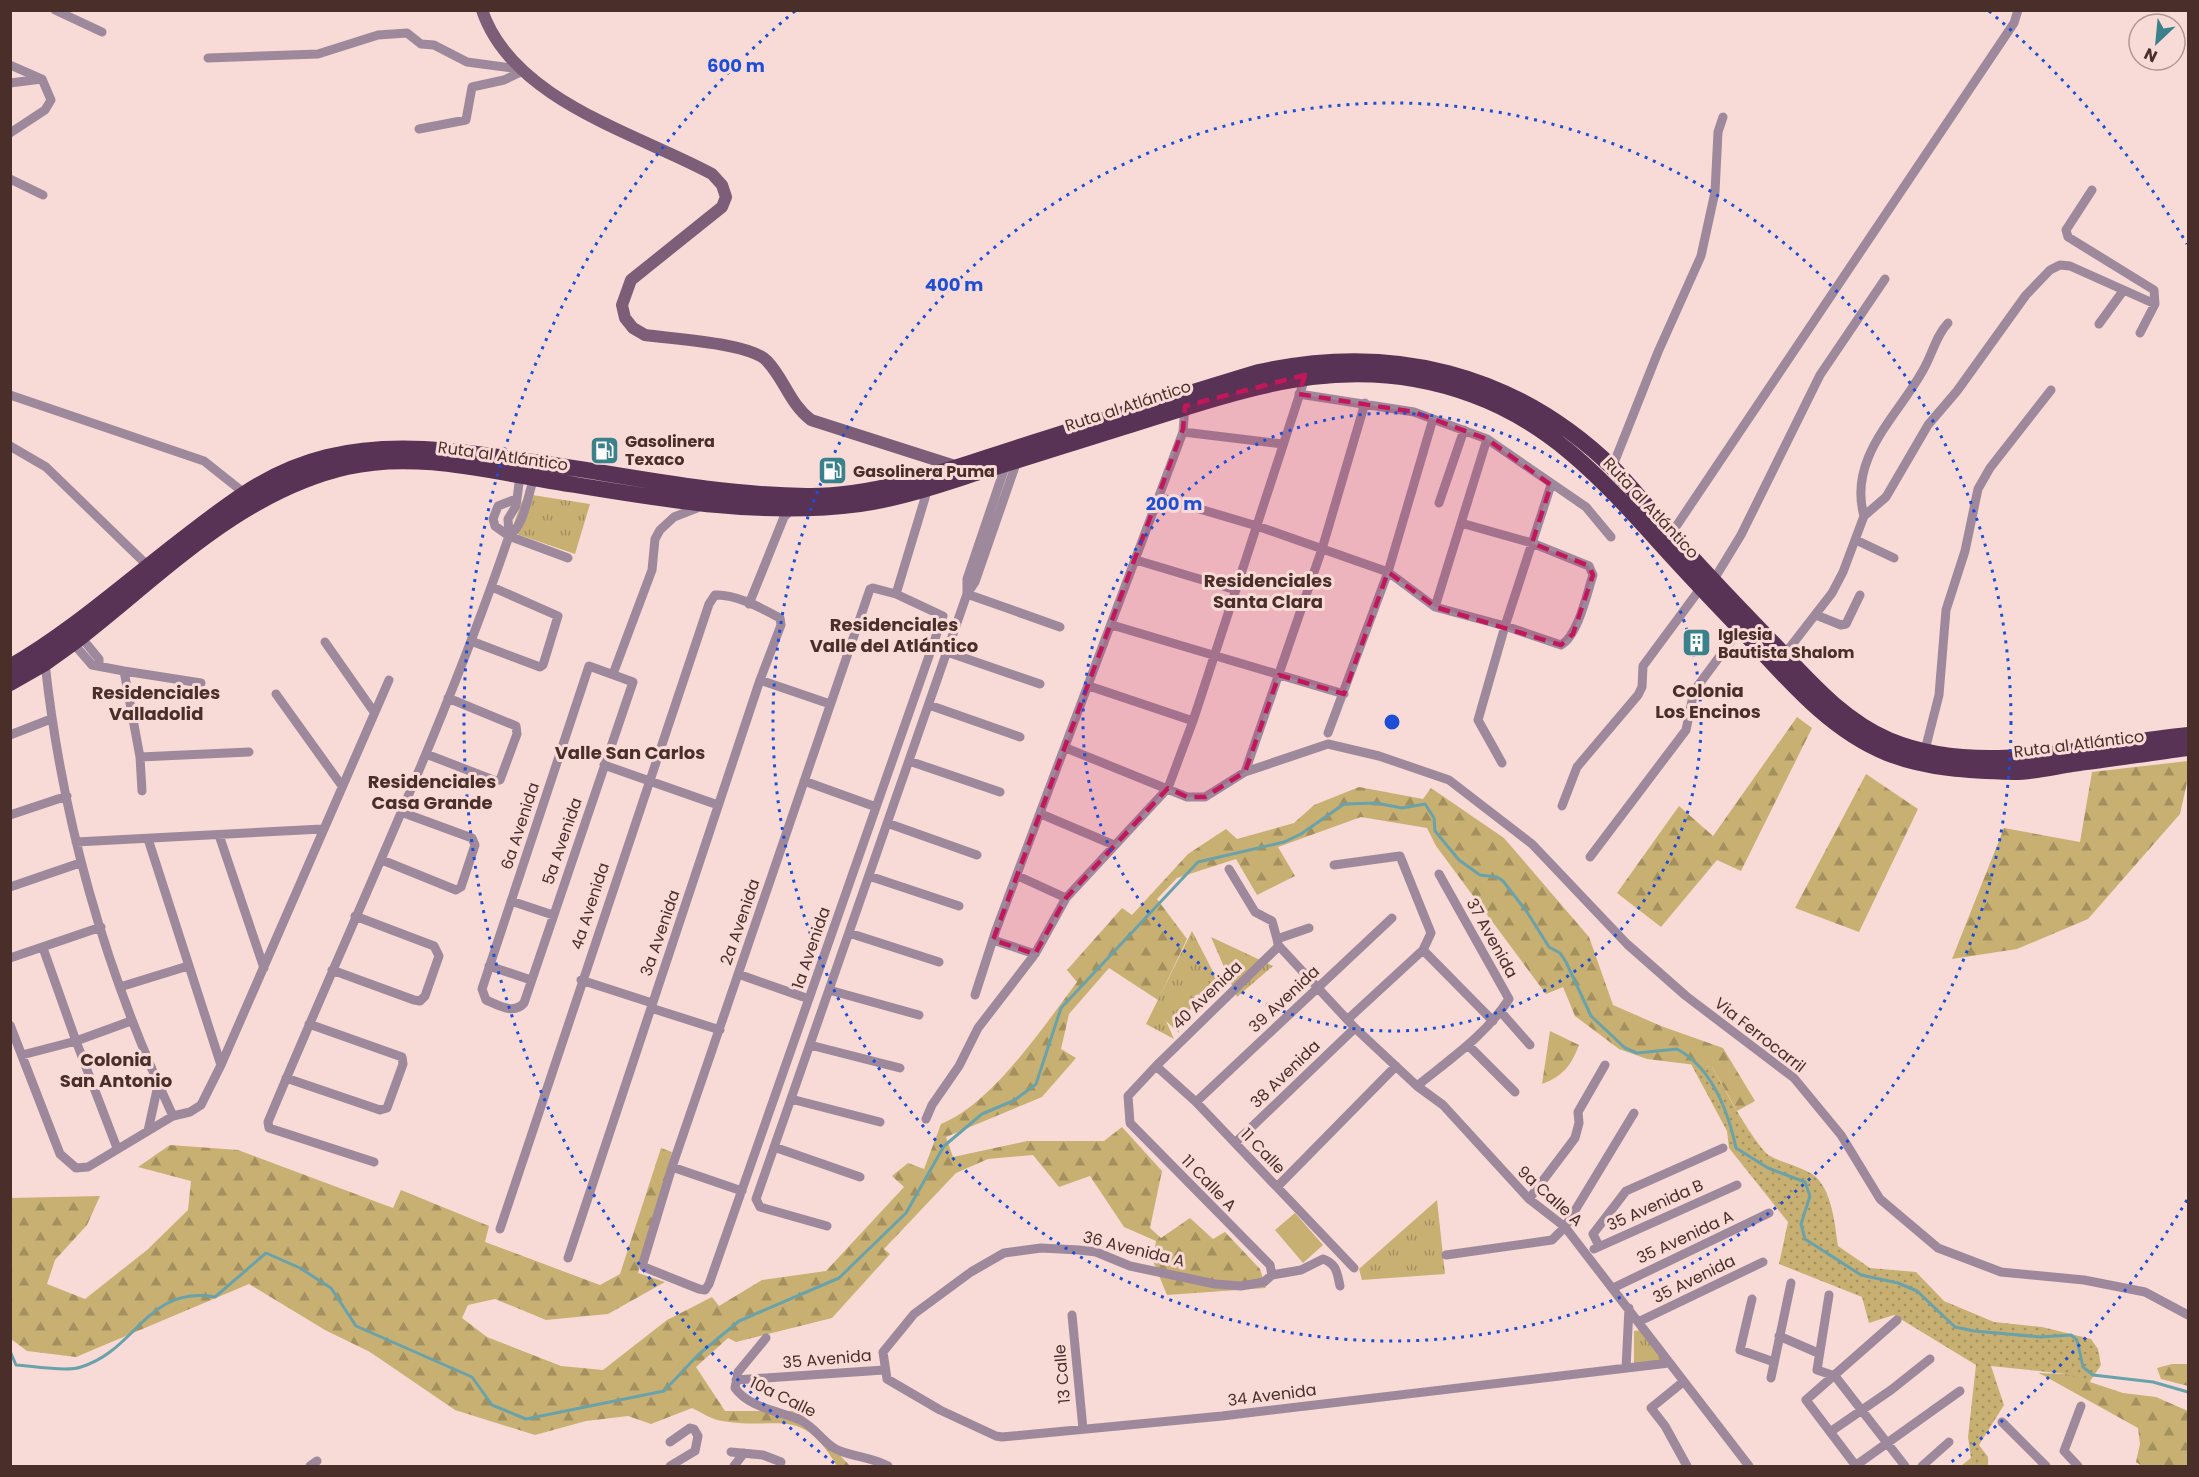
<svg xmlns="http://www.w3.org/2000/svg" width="2199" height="1477" font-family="Poppins,sans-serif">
<defs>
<pattern id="grass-dots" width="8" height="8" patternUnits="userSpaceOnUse" patternTransform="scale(1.5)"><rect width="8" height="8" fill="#c8b073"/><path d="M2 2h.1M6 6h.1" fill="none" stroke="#a4905f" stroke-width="1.8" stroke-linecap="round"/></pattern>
<pattern id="forest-firs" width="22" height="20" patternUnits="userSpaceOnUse" patternTransform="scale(1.5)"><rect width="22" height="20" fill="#c8b073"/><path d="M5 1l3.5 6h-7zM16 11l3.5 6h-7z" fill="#a4905f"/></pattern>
<pattern id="park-tufts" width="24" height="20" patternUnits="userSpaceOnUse" patternTransform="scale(1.5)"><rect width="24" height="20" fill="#c8b073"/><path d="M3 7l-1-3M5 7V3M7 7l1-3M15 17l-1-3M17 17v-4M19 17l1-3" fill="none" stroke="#a4905f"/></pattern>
</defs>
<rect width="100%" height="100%" fill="#f8dbd6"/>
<path fill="url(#grass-dots)" d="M1691,1064L1712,1067C1722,1085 1755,1146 1770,1156C1783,1163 1799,1166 1812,1174C1832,1187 1835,1225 1838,1246L1870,1268L1916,1272L1944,1301L1994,1322L2042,1327L2091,1339L2098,1349L2101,1365L2089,1383L2066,1374L1991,1366L2004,1405L1979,1445L1988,1457V1466H1961L1971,1458L1968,1437L1976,1365L1894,1315L1869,1323L1862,1297L1779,1264L1788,1222L1729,1148L1727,1131Z"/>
<path fill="url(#forest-firs)" d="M1797,717L1812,728L1741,871L1717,860L1661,927L1617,893L1679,806L1713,836Z
M2188,761V778L2180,814L2088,919L2017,949L1952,959L2004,828L2080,842L2092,772Z
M1866,774L1918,809L1859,932L1795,908Z
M1359,787L1423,799L1431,788L1504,838L1589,937L1613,1005L1661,1026L1723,1048L1755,1101L1737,1111L1712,1067L1647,1059L1619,1049L1575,1016L1563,987L1546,994L1436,846L1427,828L1361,817L1278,847L1295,876L1257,895L1236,859L1177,878L1157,899L1187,939L1158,1000L1109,968L1069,1014L1061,1049L1076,1058L1042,1097L946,1137L953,1157L1027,1141H1104L1122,1127L1162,1171L1150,1228L1161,1238L1190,1218L1213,1239L1225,1232L1260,1269L1266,1288L1167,1295L1153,1261L1156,1241L1124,1227L1090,1176L1059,1187L1033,1155L988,1159L956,1173L884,1249L890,1254L832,1318L736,1342L728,1338L696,1367L725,1411H799L850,1466H837C800,1404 779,1431 722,1421C712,1420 701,1412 692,1408L651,1424L628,1416L586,1421L535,1435L455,1410L370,1352L325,1330L249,1284L76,1357L27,1351L11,1339L10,1198L100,1196L87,1225L55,1260L47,1284L85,1299L147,1250L188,1210L191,1181L138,1167L170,1145L238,1150L393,1208L401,1190L489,1226L485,1242L600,1285L620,1274L661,1148L672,1152L638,1273L665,1282L608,1314L546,1320L495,1299L468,1305L462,1318L487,1337L561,1366L603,1370L667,1320L712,1297L719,1306L762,1280L826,1271L904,1187L892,1176L908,1163L924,1169L941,1124C992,1104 1044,1026 1077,982L1067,970L1122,908L1132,915L1188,854L1226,829L1237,839L1294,823L1314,805Z
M1550,1031L1579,1045C1571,1066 1563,1076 1542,1084Z
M2172,1364H2188V1386L2161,1379L2157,1368Z
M2039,1373L2066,1374L2123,1393L2156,1397L2188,1411V1466H2142L2136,1462L2140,1444L2138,1428Z"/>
<path fill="url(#park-tufts)" d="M532,495L590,504L575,554L511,532L522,501Z
M1192,931L1223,991L1195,995L1190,1010L1177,1015L1179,1033L1166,1021L1174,1039L1146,1024Z
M1211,937L1273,966L1237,997Z
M1437,1200L1445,1274L1362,1280L1359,1269Z
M1641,1330L1662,1359L1660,1362L1634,1364V1331Z"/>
<path fill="#c8b073" d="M1295,1213L1323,1245L1303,1263L1275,1230Z"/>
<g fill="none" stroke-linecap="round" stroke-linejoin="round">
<path stroke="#69a2ab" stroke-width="3" d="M10,1351L16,1365C33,1366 67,1372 81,1367C137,1350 147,1285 215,1297L266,1253L300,1268L331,1288L356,1326L472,1377L492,1405L526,1419L664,1391L698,1355L739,1321L839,1278L906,1213L944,1146L982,1114L1015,1100L1036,1084L1061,1008L1198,862L1284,842L1301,834L1344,804L1376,803L1402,808L1425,804L1434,818L1435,831L1459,860L1480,875L1497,877L1503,881L1527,912L1549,947L1560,953L1566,962L1591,1016L1625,1048L1637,1053L1677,1049C1712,1068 1728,1111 1736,1148L1768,1168L1805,1182L1810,1196L1801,1224L1805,1239L1861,1275L1898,1283L1917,1291L1955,1327L1974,1331L2041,1337L2071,1335L2077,1340L2083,1367L2093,1375L2153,1382L2188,1392"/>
<path stroke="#9e899c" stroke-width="9" d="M55,10L102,32
M208,58L318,54L378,35L407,33L421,44L434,45L467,62L520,69
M10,65L42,79L51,100L45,110L10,133
M10,83L42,79
M419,129L466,120L472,87L504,80L523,71
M10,179L43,195
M2099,324L2123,291
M2140,333L2155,304
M1299,394L1414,412L1487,439L1586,507L1611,537
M10,395L204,461L243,492
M1183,432L1283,444
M10,446L46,467L147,565
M1612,468L1658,352L1701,256L1715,192L1718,132L1723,117
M1159,497L1257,526L1388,572L1435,607L1505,626L1561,645C1578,636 1587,593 1593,575L1589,566L1532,543L1461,523
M516,499L498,506L493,519L495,526L509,536L568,558
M1439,503L1464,430
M1864,516C1848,458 1896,418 1922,372C1932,356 1935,337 1948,323
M1671,534L2014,23L2018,10
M509,536C525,524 527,497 534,478
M1856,540L1894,558
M1136,560L1236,590
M1713,581L1741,535L1820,375L1885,279
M873,588L896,594L943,616L709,1284L705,1290L699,1289L644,1267L643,1263L672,1167L870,589Z
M896,594L928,488
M967,594V579L1006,464
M967,594L1060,627
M749,604L784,517L791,510
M1435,607L1487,439
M1816,615L1841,625L1846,624L1860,595
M1112,625L1344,694
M81,637L99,659V666
M471,641L540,667L543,665L558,616L492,587
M325,642L374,712
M73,643L92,665L124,671L140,757L142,791
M947,652L1040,684
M1784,655L1832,593L1843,572L1864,516L1886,497L1928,425L1957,391L2026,295L2050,270L2060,265L2070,266L2155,304L2154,290L2068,237L2066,230L2092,190
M45,663C62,820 106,973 173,1116
M589,666L633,682L524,1003C514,1015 498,1005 486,1000L482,989Z
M124,671L201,683
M613,674L652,570L655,539L660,530L674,517L697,508
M760,680L830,704
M1089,686L1193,721
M276,694L342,786
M929,705L1020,737
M1328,733L1388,572L1433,419
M10,735L51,719
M1066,748L1187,797H1205L1245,772L1328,744L1379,756L1449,780L1532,844L1627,944L1686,996L1794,1078L1841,1135L1880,1199L1938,1248L2001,1272L2084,1280L2145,1292L2188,1315
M1925,750L1939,695L1946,610L1965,551L1978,489L1990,468L2051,390
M426,754L496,781L500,780L517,734L516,726L448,698
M140,757L249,752
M909,761L1000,792
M1502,763L1478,720L1505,626L1551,485
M604,765L718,805
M1245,772L1322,549L1365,403
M804,781L876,807
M1562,806L1577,767L1638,695L1642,687L1643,666L1700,589
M1041,814L1114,845
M10,815L67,796
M887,823L977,855
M219,835L264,968
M148,839L221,1065
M76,842L322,829
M1590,857L1686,730L1694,691L1740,629
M382,860L456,890L461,887L475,845L472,838L401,812
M1334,865L1400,856L1431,933L1423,950L1348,1019
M1229,869L1255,912L1272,921L1277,939
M869,876L959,906
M1018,876L1066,898
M10,887L80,863
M511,901L553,915
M849,933L939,962
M993,940L1035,954
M1278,944L1277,939L1309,928
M1279,946L1355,1028L1417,1086L1443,1105L1529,1199L1565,1227L1749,1466
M43,948L76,1041L117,1148
M1423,950L1493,1021
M10,958L101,927
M489,966L531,980
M332,970L414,1000L420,1001L425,996L439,956L434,946L355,916
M738,974L809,999
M581,980L652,1003
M120,987L188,966
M829,990L919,1015
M975,995L996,930L1183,432L1185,406
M651,1008L720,1030
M1500,1011L1530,1045
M10,1025L60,1154L76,1168L88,1167L173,1116L190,1112L201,1105L221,1065L389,680
M810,1045L900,1068
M1468,1045L1515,1092
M22,1055L76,1041L131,1021
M1156,1066L1279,946
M286,1078L380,1110L387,1108L403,1064L402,1057L309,1024
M1417,1086C1450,1059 1486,1035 1509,999L1439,874
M791,1099L880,1122
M1196,1102L1392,918
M926,1119L932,1105L959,1066L978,1028L1035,954L1066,898L1168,788L1193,721L1305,378
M148,1131L158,1085
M1235,1143L1355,1028
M774,1147L860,1177
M374,1162L269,1128L268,1122C349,927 441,736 509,536L508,519L516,506L520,476
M672,1167L742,1191
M1277,1187L1396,1066
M1529,1199L1575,1138L1579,1123L1578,1112L1605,1065
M827,1226L760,1207L756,1199L967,594L975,582L1017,461
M500,1229L709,604L715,595C736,594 761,608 780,618L781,625L760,680L568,1258
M1599,1246L1593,1234L1626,1191L1723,1148
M1594,1249L1737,1185
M1446,1255L1552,1240L1565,1227L1634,1113
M1272,1275L1270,1265L1130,1123L1128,1096L1156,1066L1196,1102L1354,1268
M1340,1286C1337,1273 1337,1264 1323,1259L1301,1270L1272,1275L1264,1282L1241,1286L1215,1284L1130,1266L1096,1252L1079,1250L1041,1248L1004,1253L971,1272L914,1314L883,1352L887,1379L940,1410L996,1436L1002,1437L1222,1416L1669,1363
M1613,1288L1769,1213
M1829,1295L1817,1370L1835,1376L1905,1466
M1752,1299L1740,1350L1774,1362
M1072,1315L1083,1429
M1638,1322L1763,1262
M1779,1336L1818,1353
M766,1338L738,1372L735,1388C749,1408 780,1411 800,1420C816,1427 825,1446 840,1451C856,1457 873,1458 888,1466
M1626,1368L1629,1308
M1771,1378L1791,1283
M736,1380L884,1370
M1683,1382L1651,1408L1665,1426L1687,1466
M2002,1422L2046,1466
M1830,1432L1891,1390L1930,1359
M731,1452L763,1455L781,1462
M310,1466L317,1461
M670,1466L695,1451L698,1436L694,1429L690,1428L670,1442
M734,1466L744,1453
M1855,1466L1960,1391
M1856,1466L1806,1400L1897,1320
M1922,1466L1949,1442
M2078,1466L2064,1451L2081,1406"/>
<path stroke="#7c5e79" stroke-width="12" d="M482,10C512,100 636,133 712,174L722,185L726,197L722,207L631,280L622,305L625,318L633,328L645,335C672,339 751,343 767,361C785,380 789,403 811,420L958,467"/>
<path stroke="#583356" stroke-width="16" d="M10,667C74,630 130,579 188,535C234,500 270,471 327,457C396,440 465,452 534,462C624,475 715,495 807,496C880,497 953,468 1022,446C1101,421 1179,396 1259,372C1391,343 1514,372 1613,468C1633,488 1651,512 1670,533C1702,570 1736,605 1770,640C1806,677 1840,719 1889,740C1983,779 2092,744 2188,735
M10,683L45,663L73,643C159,577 238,492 347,467C412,452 481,469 545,480C649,497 755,518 860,504C898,499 936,486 973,474C1026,458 1078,441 1130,425C1248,388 1350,349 1473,395C1545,421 1598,474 1648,530C1682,568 1717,605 1752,641C1791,683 1832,731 1887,753C1927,769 1971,771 2014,772C2033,772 2053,767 2072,764C2111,759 2150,753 2188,748"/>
</g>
<path fill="#c2185b" fill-opacity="0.2" stroke="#c2185b" stroke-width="4.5" stroke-dasharray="12 8" stroke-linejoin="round" d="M1305,375L1299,394L1414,412L1487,439L1551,485L1532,543L1589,566L1593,575L1573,634L1561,645L1435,607L1388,572L1344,694L1279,675L1245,772L1205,797H1187L1168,788L1066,898L1035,954L993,940L1183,429L1185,406Z"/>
<g fill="none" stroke="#1d4ed8" stroke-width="3" stroke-dasharray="3 6">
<circle cx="1392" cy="722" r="309"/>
<circle cx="1392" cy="722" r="619"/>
<path d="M2187 1200A928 928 0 0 1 1950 1463M834 1463A928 928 0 0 1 795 11M1989 11A928 928 0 0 1 2187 244"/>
</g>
<defs>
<symbol id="fuel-square" viewBox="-11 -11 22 22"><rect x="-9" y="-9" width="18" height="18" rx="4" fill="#3b818c" stroke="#f8dbd6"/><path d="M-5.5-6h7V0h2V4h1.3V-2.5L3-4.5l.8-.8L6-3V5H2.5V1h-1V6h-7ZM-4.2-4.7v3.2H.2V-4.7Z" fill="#fff"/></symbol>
<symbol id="building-square" viewBox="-11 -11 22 22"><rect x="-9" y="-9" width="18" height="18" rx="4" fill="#3b818c" stroke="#f8dbd6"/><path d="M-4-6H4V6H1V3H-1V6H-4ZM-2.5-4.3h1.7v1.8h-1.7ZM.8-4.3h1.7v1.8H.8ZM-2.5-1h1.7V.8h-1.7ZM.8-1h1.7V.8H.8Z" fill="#fff"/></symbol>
</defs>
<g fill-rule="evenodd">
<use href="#fuel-square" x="588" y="434" width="33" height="33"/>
<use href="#fuel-square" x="816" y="454" width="33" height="33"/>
<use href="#building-square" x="1680" y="626" width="33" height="33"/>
</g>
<g text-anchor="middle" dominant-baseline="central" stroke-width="6" stroke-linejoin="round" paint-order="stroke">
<g font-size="16" fill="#492e2a" stroke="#f8dbd6">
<text transform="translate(1128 406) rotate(-18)">Ruta al Atlántico</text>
<text transform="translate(503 456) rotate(8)">Ruta al Atlántico</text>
<text transform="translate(1651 508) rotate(47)">Ruta al Atlántico</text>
<text transform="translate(2079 744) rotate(-7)">Ruta al Atlántico</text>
<text transform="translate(520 826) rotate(-72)">6a Avenida</text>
<text transform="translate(562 841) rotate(-71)">5a Avenida</text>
<text transform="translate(590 906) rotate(-72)">4a Avenida</text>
<text transform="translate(740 922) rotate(-71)">2a Avenida</text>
<text transform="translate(660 933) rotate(-71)">3a Avenida</text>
<text transform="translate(1492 938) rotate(61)">37 Avenida</text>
<text transform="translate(811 948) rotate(-71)">1a Avenida</text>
<text transform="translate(1207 995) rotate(-44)">40 Avenida</text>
<text transform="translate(1284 999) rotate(-43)">39 Avenida</text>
<text transform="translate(1760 1035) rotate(38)">Via Ferrocarril</text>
<text transform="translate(1285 1074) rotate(-44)">38 Avenida</text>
<text transform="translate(1263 1151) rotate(46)">11 Calle</text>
<text transform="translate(1209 1183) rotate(46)">11 Calle A</text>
<text transform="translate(1550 1196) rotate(42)">9a Calle A</text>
<text transform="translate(1655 1205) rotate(-24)">35 Avenida B</text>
<text transform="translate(1685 1237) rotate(-25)">35 Avenida A</text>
<text transform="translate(1134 1249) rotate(14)">36 Avenida A</text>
<text transform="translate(1694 1279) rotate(-26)">35 Avenida</text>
<text transform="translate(827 1359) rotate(-5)">35 Avenida</text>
<text transform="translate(1062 1374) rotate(-95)">13 Calle</text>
<text transform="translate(1272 1395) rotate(-7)">34 Avenida</text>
<text transform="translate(783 1397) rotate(26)">10a Calle</text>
</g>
<g font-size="16" font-weight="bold" fill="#492e2a" stroke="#f8dbd6" text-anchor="start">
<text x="625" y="441">Gasolinera<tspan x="625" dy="18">Texaco</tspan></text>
<text x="853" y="471">Gasolinera Puma</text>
<text x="1718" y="634">Iglesia<tspan x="1718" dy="18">Bautista Shalom</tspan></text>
</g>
<g font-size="18" font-weight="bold" fill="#492e2a" stroke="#f8dbd6">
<text x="1268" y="580">Residenciales<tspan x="1268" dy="21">Santa Clara</tspan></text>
<text x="894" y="624">Residenciales<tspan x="894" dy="21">Valle del Atlántico</tspan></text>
<text x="1708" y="690">Colonia<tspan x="1708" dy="21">Los Encinos</tspan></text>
<text x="156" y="692">Residenciales<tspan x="156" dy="21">Valladolid</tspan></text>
<text x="630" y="752">Valle San Carlos</text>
<text x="432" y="781">Residenciales<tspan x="432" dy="21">Casa Grande</tspan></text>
<text x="116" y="1059">Colonia<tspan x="116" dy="21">San Antonio</tspan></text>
</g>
</g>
<circle cx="1392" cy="722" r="9" fill="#1d4ed8" stroke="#f8dbd6" stroke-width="3"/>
<g font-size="18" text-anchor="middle" font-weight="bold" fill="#1d4ed8" stroke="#f8dbd6" stroke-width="6" stroke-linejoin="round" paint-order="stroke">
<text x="736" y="72">600 m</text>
<text x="954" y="291">400 m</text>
<text x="1174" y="510">200 m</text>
</g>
<rect width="2199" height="1477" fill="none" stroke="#492e2a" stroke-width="24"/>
<g transform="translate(2157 42) rotate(206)"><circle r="28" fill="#f8dbd6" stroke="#b29691" stroke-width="1.5"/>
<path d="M0-4.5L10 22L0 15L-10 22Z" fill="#3b818c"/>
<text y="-9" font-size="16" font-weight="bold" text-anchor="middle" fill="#492e2a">N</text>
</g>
</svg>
